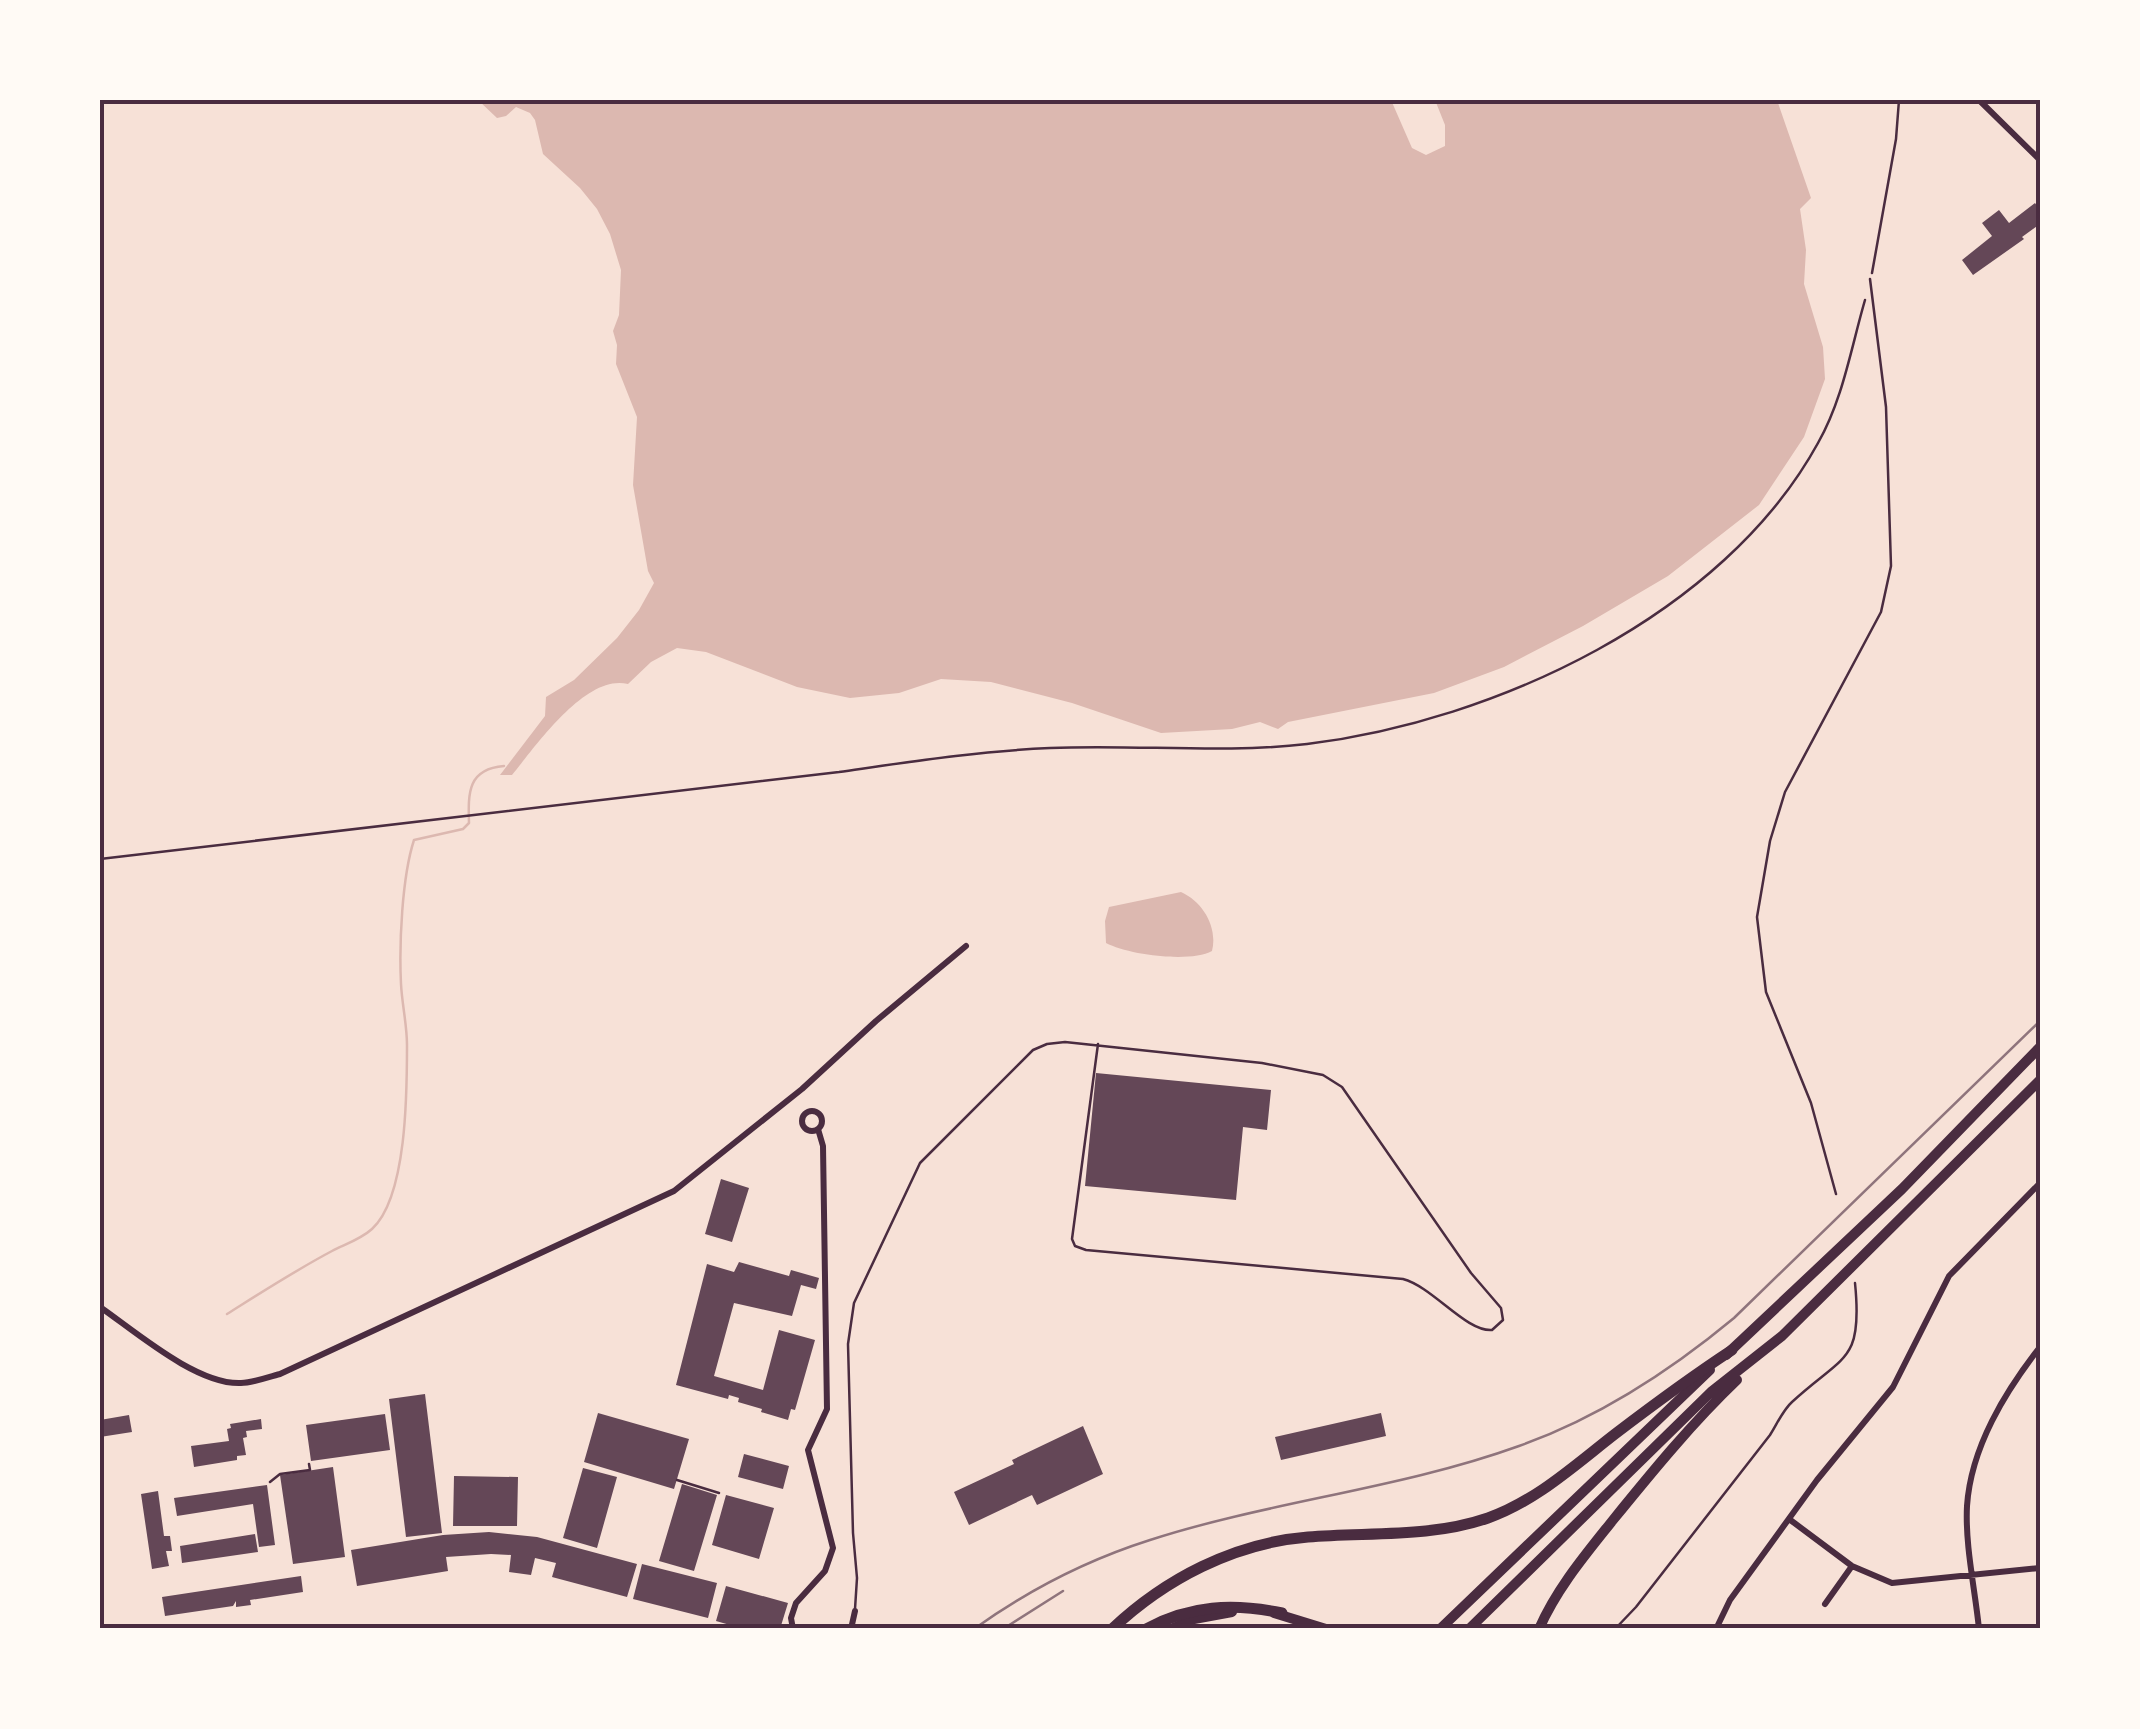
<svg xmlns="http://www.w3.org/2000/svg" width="2140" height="1729" font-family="Karla,sans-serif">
<rect width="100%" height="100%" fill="#f7e1d7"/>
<path fill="#dcb8b0" d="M478,100H1777L1811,198L1800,209L1806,250L1804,284L1823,347L1825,379L1804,437L1759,505L1668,576L1583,626L1504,667L1434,693L1288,722L1278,729L1260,722L1232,729L1161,733L1072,703L991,682L941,679L899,693L850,698L797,687L706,652L677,648L651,662L628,684C586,673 536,746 512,775H500L545,716L546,697L574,680L617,638L639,610L654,583L648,571L633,485L637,417L616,364L617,345L613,331L619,315L621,270L610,234L597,209L580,188L543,154L535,120L530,113L516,107L506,116L497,118Z
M1181,892C1203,902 1218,927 1212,951C1190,963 1129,955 1106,943L1105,921L1109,907Z"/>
<path fill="#f7e1d7" d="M1391,100H1435L1445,125V146L1426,155L1412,148Z"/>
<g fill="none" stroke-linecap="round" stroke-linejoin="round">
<path stroke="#dcb8b0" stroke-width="2.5" d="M227,1314C262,1292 296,1270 332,1251C346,1244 361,1239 372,1229C407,1197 407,1092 407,1045C407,1025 402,1004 401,984C399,944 402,877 414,840L463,829L469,823C468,792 468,769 504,766"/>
</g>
<path fill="#644757" d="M2035,203L2040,210V224L2022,237L2024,239L1973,275L1962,260L1992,236L1982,223L1999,210L2009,223Z
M1096,1073L1271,1090L1267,1130L1243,1127L1236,1200L1085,1186Z
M721,1179L749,1188L732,1242L705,1234Z
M739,1262L789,1276L791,1270L819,1278L816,1289L801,1285L792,1316L734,1303L714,1376L763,1390L779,1330L815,1340L795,1410L791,1409L788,1420L761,1412L762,1409L738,1402L739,1398L729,1395L728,1399L676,1385L707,1264L734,1272Z
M425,1394L442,1533L406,1537L389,1399Z
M598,1413L689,1439L674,1489L584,1462Z
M1381,1413L1386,1436L1281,1460L1275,1437Z
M385,1414L390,1450L311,1461L306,1425Z
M129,1415L132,1432L100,1437V1420Z
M261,1419L262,1429L246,1431L247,1437L243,1438L246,1455L237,1456V1460L194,1467L191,1446L229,1441L227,1429L231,1428L230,1424Z
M1083,1426L1103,1474L1037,1505L1032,1495L969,1525L954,1492L1014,1464L1012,1460Z
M744,1454L789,1466L783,1489L738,1477Z
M333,1467L345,1557L293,1564L280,1475Z
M583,1468L617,1477L597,1548L563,1538Z
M454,1476L518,1477L517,1526H453Z
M682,1484L717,1495L694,1571L659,1561Z
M267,1485L275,1545L259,1547L253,1504L177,1516L174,1498Z
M158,1491L164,1536H170L172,1551H166L169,1566L152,1569L141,1494Z
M726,1495L774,1508L759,1559L712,1545Z
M489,1532L537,1537L637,1564L627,1597L552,1577L556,1563L535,1558L531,1575L509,1572L511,1555L491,1554L446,1557L448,1571L357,1586L351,1550L443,1535Z
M255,1534L258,1552L182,1563L180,1546Z
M642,1564L717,1583L708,1618L633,1599Z
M301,1576L303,1592L250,1600L251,1605L236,1607V1601L233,1606L165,1616L162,1597Z
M726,1586L788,1603L780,1629H744L716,1621Z"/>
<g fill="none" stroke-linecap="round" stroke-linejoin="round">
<path stroke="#4a2c40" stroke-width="2.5" d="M1872,273L1896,139L1899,100
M100,859L839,772C909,762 979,751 1050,748C1135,744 1222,754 1307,744C1495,721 1723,616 1818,443C1843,399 1851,348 1865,300
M677,1480L719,1493
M270,1482L280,1474L310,1470L309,1464"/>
<path stroke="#4a2c40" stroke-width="2.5" d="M1836,1194L1811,1103L1766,992L1757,917L1770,841L1785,792L1881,612L1891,566L1886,407L1870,279
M855,1609L857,1578L853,1533L848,1344L854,1303L920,1163L1033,1050L1047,1044L1065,1042L1262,1063L1323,1075L1342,1087L1471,1273L1501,1308L1503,1320L1492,1330C1466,1332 1433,1287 1403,1279L1086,1250L1075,1246L1072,1239L1098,1044
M1615,1629L1636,1607L1770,1435C1777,1424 1783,1410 1792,1402C1844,1354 1863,1363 1855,1283"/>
<path stroke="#4a2c40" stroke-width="6" d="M1979,100L2040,160
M802 1121a10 10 0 1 1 20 0a10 10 0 1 1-20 0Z
M100,1307C136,1332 197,1385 241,1383C253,1383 268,1377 280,1374L674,1191L802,1089L876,1021L966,946
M1789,1519L1852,1566L1892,1583L2040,1568
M1825,1604L1852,1566
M793,1629L791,1618L796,1603L825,1571L833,1548L808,1450L827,1409L823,1146L818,1129
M851,1629L855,1611
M1716,1629L1730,1600L1817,1480L1893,1387L1949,1276L2040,1183
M1979,1629C1975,1589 1965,1546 1967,1506C1971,1447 2005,1392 2040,1347"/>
<path stroke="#4a2c40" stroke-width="10" d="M1726,1355L1902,1189L2040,1047
M1274,1613L1326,1629
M1171,1629L1194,1619L1232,1612
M1440,1629L1710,1370
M1469,1629L1711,1392L1782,1336L2040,1080
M1539,1629C1557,1588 1586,1554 1613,1520C1652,1472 1692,1423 1737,1380"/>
<path stroke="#4a2c40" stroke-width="11" d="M1112,1629C1165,1579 1234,1543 1308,1537C1368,1532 1430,1538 1488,1518C1536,1501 1575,1465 1615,1434C1653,1405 1691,1377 1732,1350
M1146,1629C1190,1605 1233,1603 1282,1613"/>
<path stroke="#8f747c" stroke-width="2.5" d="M974,1629C1027,1591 1087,1560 1150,1540C1271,1501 1400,1489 1519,1446C1598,1418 1669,1372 1734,1318L2040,1021
M1003,1629L1063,1591"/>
</g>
<rect width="2140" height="1729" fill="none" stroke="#fffaf5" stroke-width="205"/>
<rect x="102" y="102" width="1936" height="1524" fill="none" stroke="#4a2c40" stroke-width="4"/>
</svg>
